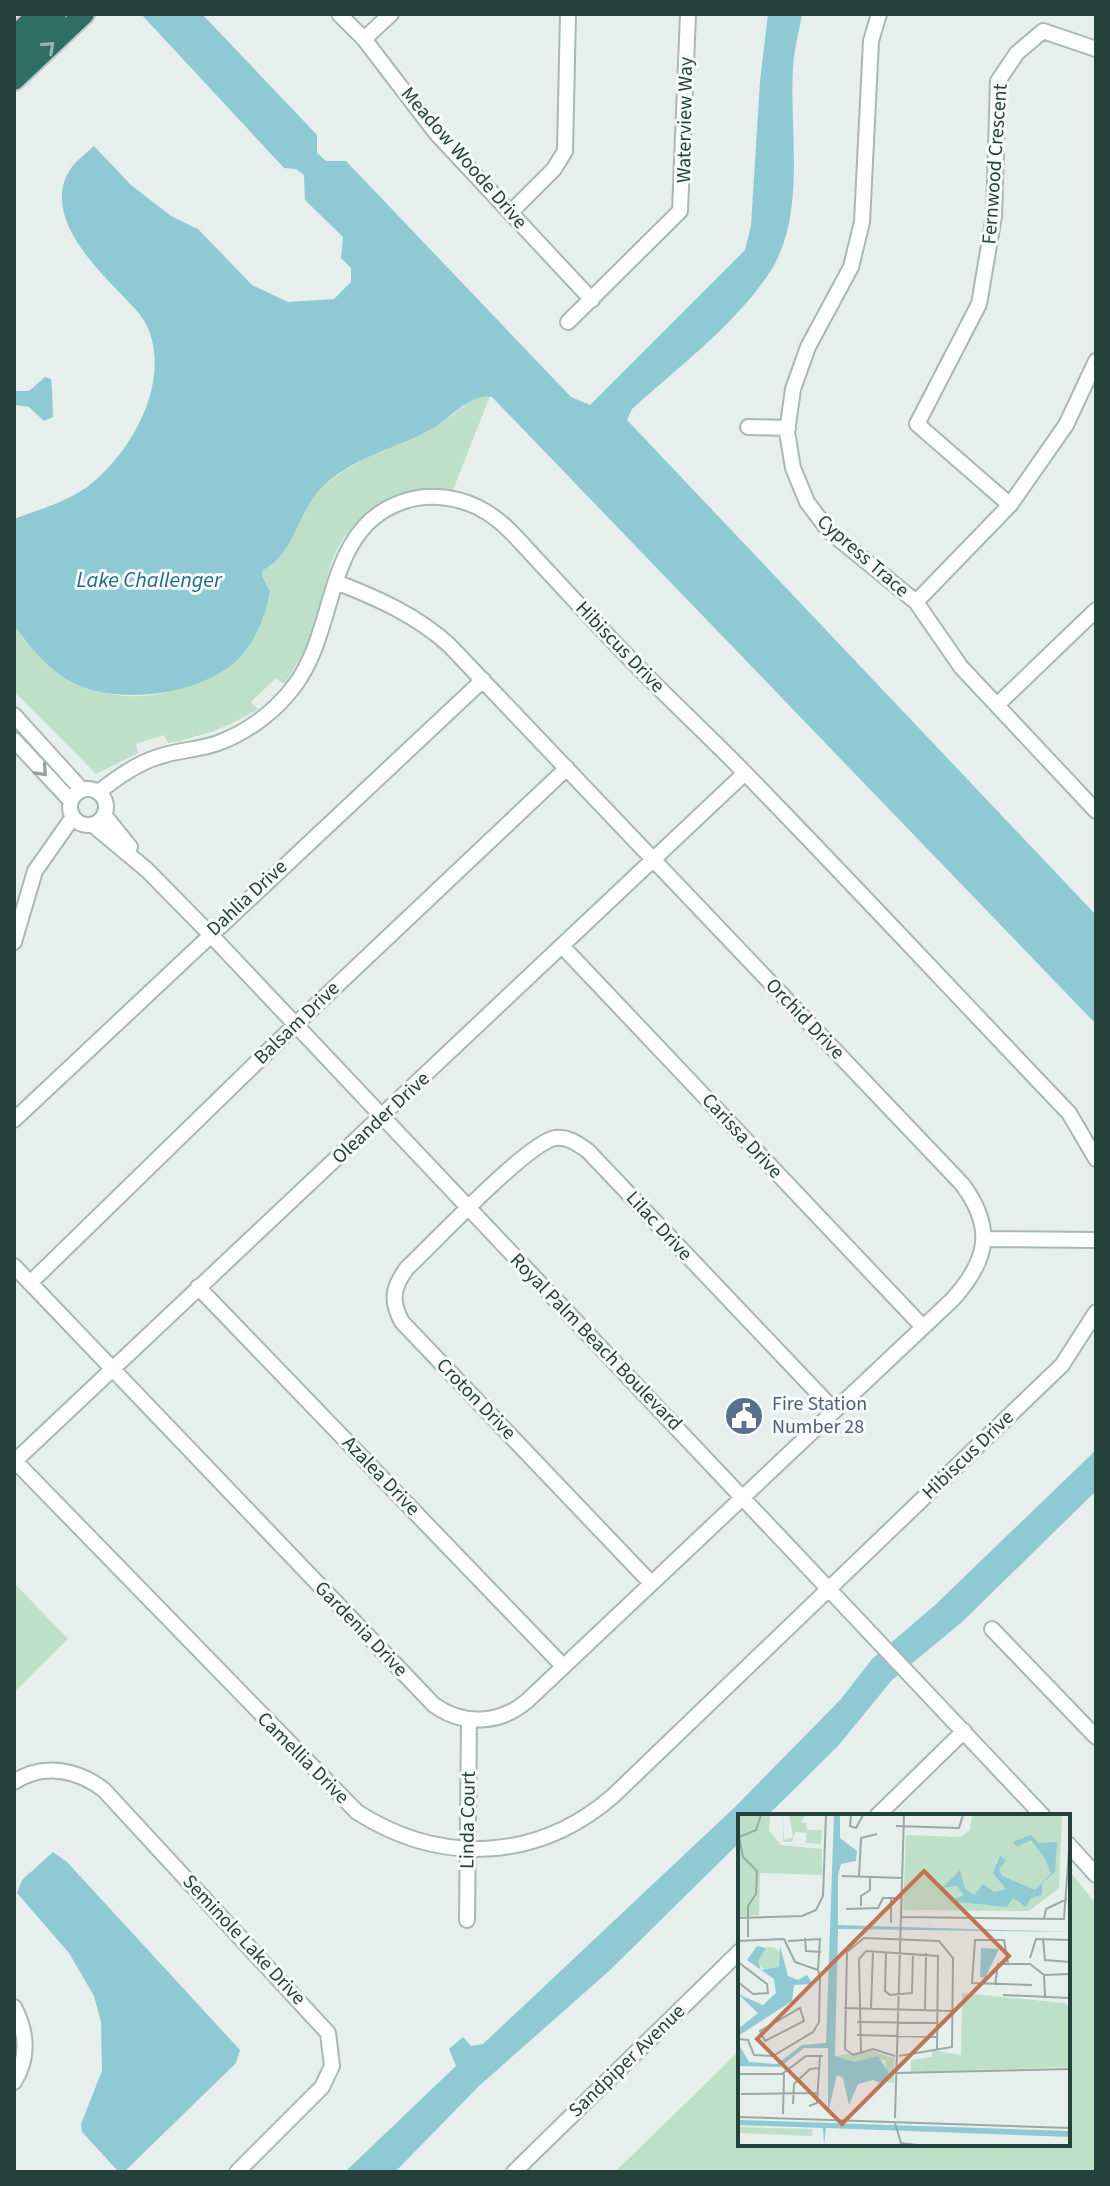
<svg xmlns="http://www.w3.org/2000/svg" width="1110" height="2186" font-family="'Source Sans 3',sans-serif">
<rect width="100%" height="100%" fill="#e6efeb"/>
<path fill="#bfe0c8" d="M479,396H490L453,490C400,485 349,511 331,564C324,585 322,609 313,630C306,649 296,667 284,684L276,678L251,702L258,709C229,727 201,737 168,743L164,735L136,744L138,753L96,774L14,691V625C54,679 111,713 180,688C195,682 211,663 223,653C245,634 265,622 270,591L262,576L263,570C295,549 298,506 329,482C359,457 394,448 428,431C446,421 461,407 479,396Z
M14,1583L68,1639L14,1692Z
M1068,1869L1096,1904V2172H615L740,2050V2144H1068Z"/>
<path fill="#8ec9d4" d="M141,14H202L317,135V153L326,161H346L571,397L590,405L745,250L751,226L760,81L768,14H802C799,32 794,50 793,68C789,132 807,214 770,272C735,325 678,367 632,409L627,420L1096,915V1024L492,397C472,393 452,416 435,427C396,450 350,456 318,492C297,516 292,556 263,570L262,576L270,591C266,616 254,645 235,662C197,695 121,705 76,684C50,672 30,647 14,625V519C38,510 66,502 87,487C132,453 172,381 147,326C141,313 129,303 120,293C91,263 40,211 72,167C78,159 87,153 94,146L131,185L171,216L198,229L252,285L288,302L334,299L351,282V268L341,258L343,237L305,200L304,175L296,169L284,168Z
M45,377L51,379C52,381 53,411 53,417L44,421L29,407L15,405V391H29Z
M1096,1450V1491L963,1621L892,1680L838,1746L767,1816H740V1842L609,1971L479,2086L395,2172H345L456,2066L449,2049L463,2037L471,2046L483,2044L736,1806L841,1699L872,1659L934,1606Z
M53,1852L67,1862L240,2050L236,2063L125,2171L117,2170L82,2132L81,2124L102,2071L101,2022L94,1996L69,1953L17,1893L22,1880Z"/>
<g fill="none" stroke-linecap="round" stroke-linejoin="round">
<defs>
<path id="minor" d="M339,14L364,39L436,133L592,300
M879,14L871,41L862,222L851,267L808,347L793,389L787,432L793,468L807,502L829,531L916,602L961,667L1096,811
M364,39L391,14
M1096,49L1043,31L1017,53L998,81L994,216L979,304L917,424L1010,505L1066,425L1096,361
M510,213L554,169L565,151L568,14
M568,322L680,211L688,14
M748,427L788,428
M916,602L1010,505
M997,705L1096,610
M14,715L82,790
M14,740L71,801
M70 807a18 18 0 1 1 36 0a18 18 0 1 1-36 0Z
M99,792C115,779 138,763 158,757C177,750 199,750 218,743C248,732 276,711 295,685C338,628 324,529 402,502C430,492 463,497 488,513C507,525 522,544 538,561C571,596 603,632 637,666C672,702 710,737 745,773C854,885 961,1000 1069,1113L1096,1159
M105,816L130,847
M93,825L147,870L209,933L1043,1816
M14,942L35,871L73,817
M562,946L922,1326
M14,1120L483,680
M984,1239L1096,1240
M14,1266L434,1705C463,1726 500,1724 527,1701L953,1299C988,1260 995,1228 962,1184L449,645C416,615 377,598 336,582
M30,1283L295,1025L567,768
M198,1287L563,1666
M14,1460L357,1812C440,1865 537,1862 613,1796L1062,1365L1096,1312
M15,1461L745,773
M650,1582L402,1322C390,1300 393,1287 407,1268C433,1244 527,1143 555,1138C568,1136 578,1144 588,1151L834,1410
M992,1629L1096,1737
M14,1782C43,1763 77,1769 104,1790L328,2033L332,2066L322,2087L237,2172
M877,1816L964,1731
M1068,1844L1096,1875
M467,1920L469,1719
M14,2007C27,2032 29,2058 14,2082
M514,2172L740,1951"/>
<path id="highway" d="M14,37L38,14
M14,57L56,14
M14,80L84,14"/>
</defs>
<use href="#minor" stroke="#a8b8b2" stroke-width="18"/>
<use href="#highway" stroke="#c2cac8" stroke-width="24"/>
<use href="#minor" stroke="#fff" stroke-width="14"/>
<use href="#highway" stroke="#2f6f62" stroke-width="20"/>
</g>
<defs><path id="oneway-chevron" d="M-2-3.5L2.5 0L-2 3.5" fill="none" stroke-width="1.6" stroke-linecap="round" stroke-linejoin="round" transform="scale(2)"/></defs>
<use stroke="#93b5ae" href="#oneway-chevron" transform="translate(49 47) rotate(-43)"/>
<use stroke="#92a09c" href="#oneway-chevron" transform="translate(42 771) rotate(47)"/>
<defs>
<symbol id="civic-disc" viewBox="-11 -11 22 22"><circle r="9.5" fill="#5c6f8a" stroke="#f7fbf9"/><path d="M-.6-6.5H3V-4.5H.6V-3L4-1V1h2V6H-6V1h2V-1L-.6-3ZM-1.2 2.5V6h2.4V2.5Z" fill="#fff"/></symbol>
</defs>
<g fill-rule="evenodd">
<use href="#civic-disc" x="722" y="1394" width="44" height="44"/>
</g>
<g text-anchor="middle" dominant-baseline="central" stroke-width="6" stroke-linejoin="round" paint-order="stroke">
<g font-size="20" fill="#24423a" stroke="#f7fbf9">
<text transform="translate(685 120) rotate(-89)">Waterview Way</text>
<text transform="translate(464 158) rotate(49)">Meadow Woode Drive</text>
<text transform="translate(995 164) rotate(-86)">Fernwood Crescent</text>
<text transform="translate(863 556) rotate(41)">Cypress Trace</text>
<text transform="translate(620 647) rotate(46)">Hibiscus Drive</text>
<text transform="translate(247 898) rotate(-43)">Dahlia Drive</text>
<text transform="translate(805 1019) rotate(46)">Orchid Drive</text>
<text transform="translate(297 1023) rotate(-44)">Balsam Drive</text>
<text transform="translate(381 1118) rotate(-43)">Oleander Drive</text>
<text transform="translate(742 1136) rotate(47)">Carissa Drive</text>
<text transform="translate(659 1226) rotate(47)">Lilac Drive</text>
<text transform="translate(596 1342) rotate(46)">Royal Palm Beach Boulevard</text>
<text transform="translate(476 1399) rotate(46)">Croton Drive</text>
<text transform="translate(968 1455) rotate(-44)">Hibiscus Drive</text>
<text transform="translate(381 1476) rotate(46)">Azalea Drive</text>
<text transform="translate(361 1629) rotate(46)">Gardenia Drive</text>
<text transform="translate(303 1758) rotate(45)">Camellia Drive</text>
<text transform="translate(468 1820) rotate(-89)">Linda Court</text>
<text transform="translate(244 1940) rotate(47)">Seminole Lake Drive</text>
<text transform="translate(627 2061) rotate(-44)">Sandpiper Avenue</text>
</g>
<g font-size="20" fill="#4e5e75" stroke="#f7fbf9" text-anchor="start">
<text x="772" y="1404">Fire Station<tspan x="772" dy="23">Number 28</tspan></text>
</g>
<g font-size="22" font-style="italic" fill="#1c6f80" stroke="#f7fbf9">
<text x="149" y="580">Lake Challenger</text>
</g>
</g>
<g transform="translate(738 1814)">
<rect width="332" height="332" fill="#e6efeb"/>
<path d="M0,1H32L31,17L43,31L84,35V61L22,59L21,101L0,103ZM45,1L46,26L55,23L51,1H67L63,8L68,9L69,16H84L83,30L68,29V19L57,18L54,28H45ZM234,1H324L321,74L291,97L165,96L168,21L223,23L232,16ZM20 145a12 12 0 1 1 24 0a12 12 0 1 1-24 0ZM224,179L327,189L332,195V253L173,258V246L194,243V236L223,241ZM132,236L156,244V269L149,268L147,246L116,248L97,242ZM0,313L75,315L74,322L0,319Z" fill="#bfe0c8"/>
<path d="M96,1H102V24L119,37L118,47L103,50L100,61V111L332,118L100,115L97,242L116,248L140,242L151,259L145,270L135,266L120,270L111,291L105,264L99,261L90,299V234H66L42,253L0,252V229L11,248L39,250L64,231L88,229ZM293,21L301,29L319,28L317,58L304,69V81L293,84L288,93L275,84L269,93L211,87L226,81L219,72L204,74L222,56L227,75L236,81L245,70L256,78L268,75L255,59L262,42L268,46L261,56L264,62L297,76L313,59L306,43L293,26L279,33L275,28ZM19,132L28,134L20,147L23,156L41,153L42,132L50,162L60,166L69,161L75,170L56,171L54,187L0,222V215L20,199L0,180L25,191L38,179L36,165L9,146ZM243,134L261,135L247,164L242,163ZM0,306L332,317V323L88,314L86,331L85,314L0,311Z" fill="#8ec9d4"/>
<path fill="none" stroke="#98aaa4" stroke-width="2" d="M113,1L112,12L118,14L125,1M158,12L221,14L225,1M104,62L164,64M121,63L123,24L139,20M123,92V82L132,76V63M108,95L140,94L145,84H164M78,96L85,82L88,1M163,103L326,105L332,23M0,104L64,102L78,96M306,105L308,95L329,85M153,109V84M10,123V92L18,80L19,57L5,43L1,23L18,16L23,1M67,124L68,137L83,138M305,125L307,146L332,148M0,127L46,125L57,148L80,156L82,162L81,208L75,218L35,242L16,241L10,226L0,225M50,127L82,125L80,156M148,138L147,177L152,181L174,179L175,139M292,144L298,125L332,126M0,148L29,170L30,179L15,180L0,168M270,149L266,126H237L234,169L294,171M306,161L332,160M257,171L260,150H292L306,161L307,182M265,181L332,184M62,194L66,207L27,227L22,217ZM106,194L215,197M133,194L135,138M187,196L188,139M119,208L200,209M119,221L200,223M123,239L121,145L128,137L200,142L199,236M157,242L135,235L115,241L107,235L109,138L126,124L201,127L215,144L214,233L161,242M157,259L332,255M0,260H44L68,242H85M3,280L79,279M55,290L56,270L72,255L81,254M71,292L79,289L82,241M45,300L46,260M0,303L332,314M157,304L166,1M157,309L163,329L179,331"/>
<path fill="#c07456" fill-opacity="0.15" stroke="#c07456" stroke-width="4" d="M186,57L271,142L104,310L19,225Z"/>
<rect width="332" height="332" fill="none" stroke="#24423a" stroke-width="4"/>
</g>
<rect width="1110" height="2186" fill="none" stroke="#24423a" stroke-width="32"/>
</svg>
